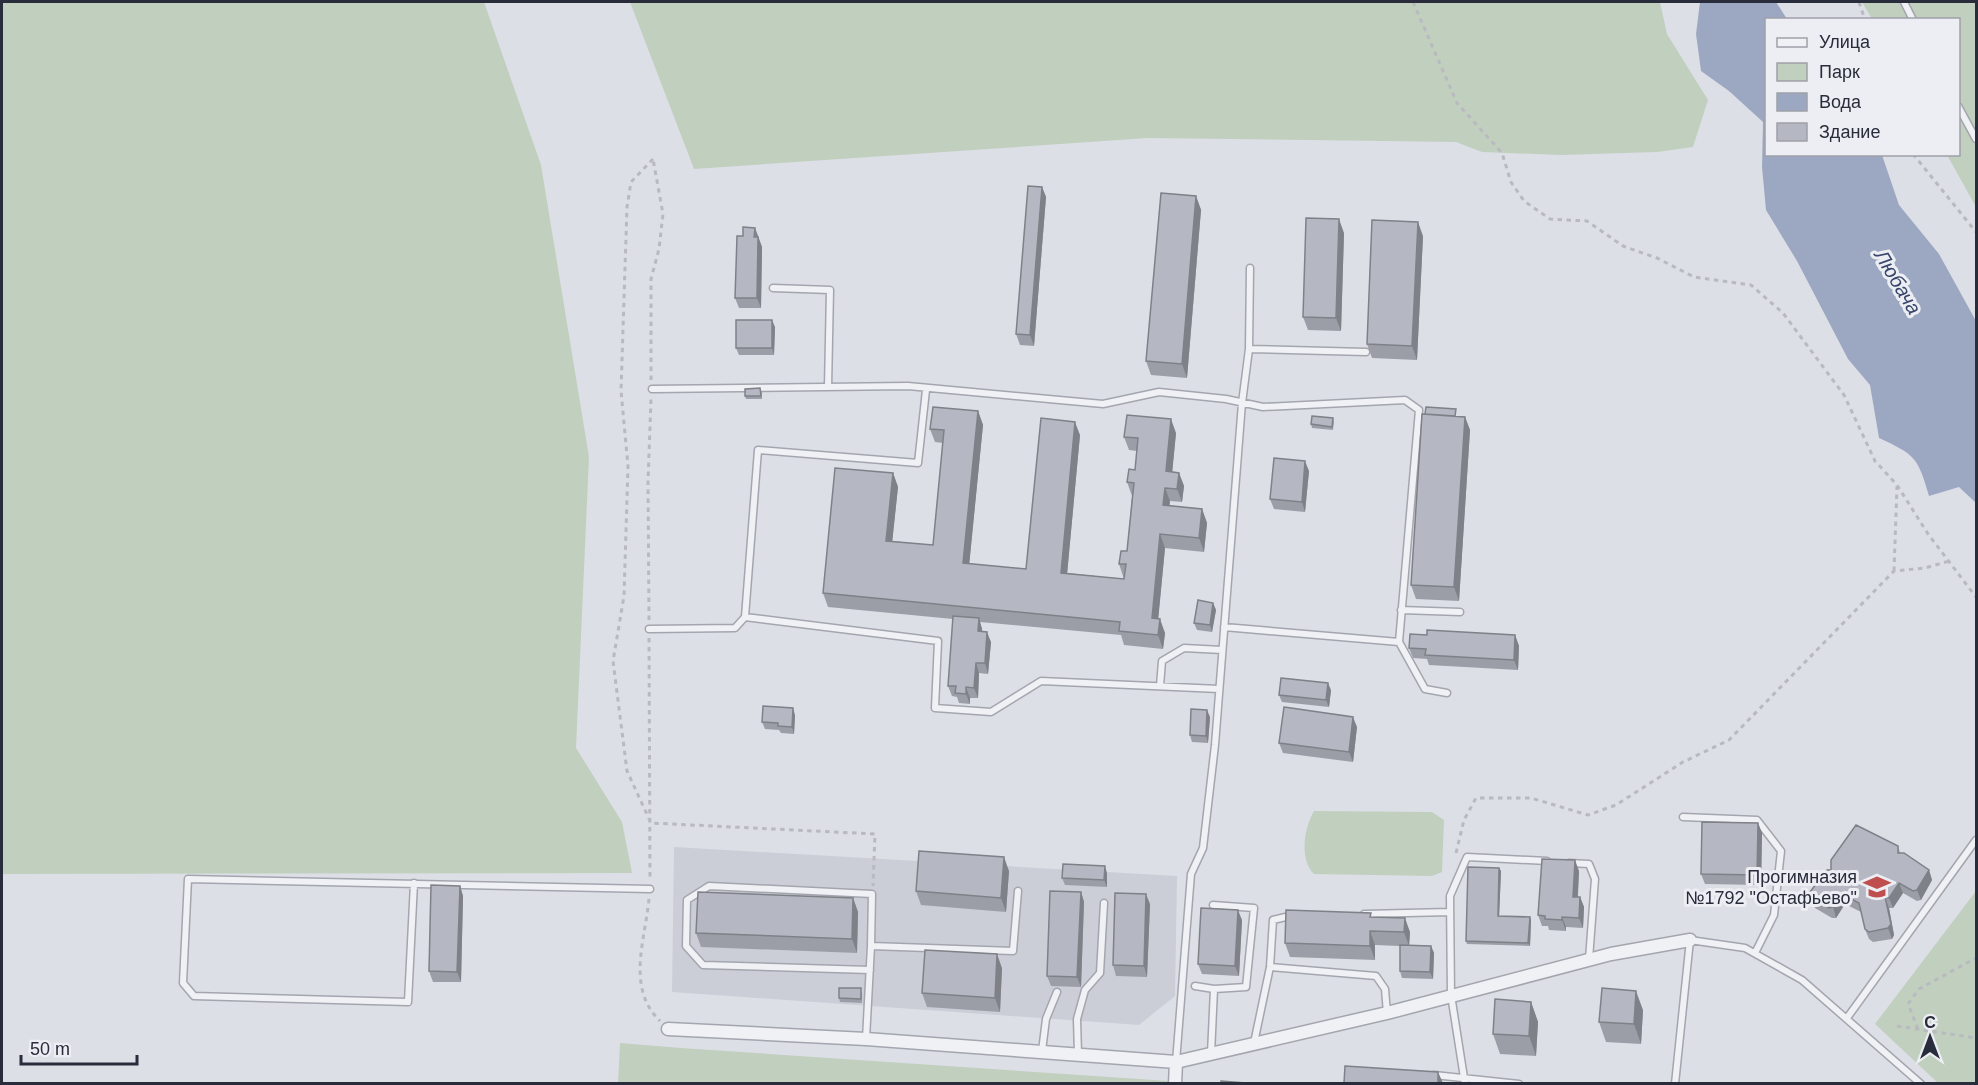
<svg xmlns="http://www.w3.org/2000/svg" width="1978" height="1085" font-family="Helvetica,sans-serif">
<rect width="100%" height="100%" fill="#dddfe6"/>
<path fill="#ccced7" d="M674,847L1177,876L1175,996L1139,1025L672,992Z"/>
<path fill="#c1cfbf" d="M2,2H484L541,165L589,457L576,748L622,822L632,873L2,874Z
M630,2H1660L1667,34L1708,100L1693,147L1657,152L1561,155L1482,152L1456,142L1148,138L694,169Z
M1862,2H1976V207L1947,155L1958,154V20L1872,19Z
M1314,811L1432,812L1444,820L1442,872L1432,876L1314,874C1299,859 1304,828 1314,811Z
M1976,891V1083H1938L1875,1024Z
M620,1043L681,1048L1169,1081V1084H618Z"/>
<path fill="#9ca8c2" d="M1700,2H1776L1787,19L1766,20V154L1882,155L1899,205L1939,254L1976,321V503L1959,487L1929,496C1918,458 1916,455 1879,438L1870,385L1848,359L1797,261L1766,210L1762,167L1763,122L1729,91L1701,71L1696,34Z"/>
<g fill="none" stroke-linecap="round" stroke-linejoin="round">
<defs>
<path id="lane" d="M1904,2L1913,20
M1958,106L1976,139
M773,288L830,290L828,387
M1249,349L1366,352
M652,389L908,386L1103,404L1159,392L1226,399L1263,407L1405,400L1419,410L1399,642L1224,627
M926,390L918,463L758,450L745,617L938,641L935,708L991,712L1041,681L1219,689
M1401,610L1460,612
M649,629L735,628L745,617
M1399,642L1425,689L1447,693
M1160,686L1162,661L1184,648L1222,650
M1683,817L1757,820L1781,851L1774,915L1755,953
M1569,863L1589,864L1595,879L1589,959
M414,883L408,1002L194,996L183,983L188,879L650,889
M1364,914L1450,912
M1270,967L1376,976L1385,989L1387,1013
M870,970L703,965L686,946L687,900L709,886L872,894L871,946
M1195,986L1214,989L1246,987L1254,908L1213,905
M1847,1018L1976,840
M866,1039L871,946L1013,951L1018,891
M1254,1043L1270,967L1273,920L1294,915
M1042,1051L1046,1019L1057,992
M1078,1054L1077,1019L1085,990L1100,973L1104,903
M1211,1054L1214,989
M1176,1062L1191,874L1203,848L1215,745L1242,403L1249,349L1250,268
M1434,1075L1519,1084
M1465,1084L1451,995L1450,896L1467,857L1547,861
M1675,1084L1690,940L1745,948L1802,980L1921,1084"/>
<path id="street" d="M668,1029L866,1039L1176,1062L1387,1013L1611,954L1690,940
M1175,1084L1176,1062"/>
</defs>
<use href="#lane" stroke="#a3a6af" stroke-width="9"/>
<use href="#street" stroke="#a3a6af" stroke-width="15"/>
<path stroke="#b8bac0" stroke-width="3" stroke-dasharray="4.5 4.5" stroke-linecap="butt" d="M1413,2L1457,103L1502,153L1511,182L1524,201L1550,219L1587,221L1623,246L1657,258L1694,277L1751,285L1783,313L1844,395L1875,461L1897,485L1928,534L1976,597
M1859,2L1865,20
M1913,154L1976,232
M653,159L631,182L627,207L621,391L628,466L624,596L613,661L627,771L651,823L875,834L873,886
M651,380V279L659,249L663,214L653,159
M1894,571L1897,486
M649,620L648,482L651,399
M649,638L650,881
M1456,853L1464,820L1476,798H1531L1588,815L1616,805L1683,762L1729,740L1894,571L1925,568L1949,561
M649,899C645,941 626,988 660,1021
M1897,1026L1976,1038
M1918,1029L1908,1004L1919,989L1976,958"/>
<use href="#lane" stroke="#f0f1f4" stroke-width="6"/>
<use href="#street" stroke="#f0f1f4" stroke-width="12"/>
</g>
<path fill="#9c9ea7" d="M1042,187L1046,197L1034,346L1020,345L1016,334Z
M1196,196L1201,210L1187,378L1151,375L1146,361Z
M755,228L762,247L761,308H739L735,298L743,236Z
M1344,233L1341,331L1308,330L1303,317Z
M1423,236L1417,360L1372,358L1367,344Z
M775,327L774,355H739L736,348Z
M760,388L762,392V399H746L745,396Z
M978,411L983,425L969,564L1026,569L1080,435L1067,573L1124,579L1119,564L1127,551L1132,496L1127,482L1135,470L1137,451L1129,450L1124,437L1176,433L1172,472L1179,473L1184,486L1182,502L1170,501L1169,506L1202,509L1207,523L1204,552L1165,548L1158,619L1165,633L1163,649L1124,645L1121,635L980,622L982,629V631L991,642L988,674L979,673L978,698H970V704L959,703L957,697L952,696L948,686L953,619L828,607L823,593L893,473L898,487L892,541L933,545L943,443L935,442L930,429Z
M1458,416L1465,417L1470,430L1459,601L1416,599L1411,585Z
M1333,418L1334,422L1333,430L1312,428L1311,424Z
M1309,471L1305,512L1274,509L1270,499Z
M1213,603L1216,610L1212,632L1197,630L1194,623Z
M1427,635H1515L1519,646L1518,670L1429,665L1427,659L1413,658L1409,648Z
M1331,690L1329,707L1282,702L1279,695Z
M795,715L794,734L781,733L779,730L765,729L762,722Z
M1210,717L1208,743L1192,742L1190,735Z
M1357,727L1353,762L1283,753L1279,743Z
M1758,823L1762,833L1761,885L1705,884L1701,874Z
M1898,846L1900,853L1929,870L1932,880L1921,900L1917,901L1903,893L1893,908H1889L1894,935L1892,939L1873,942L1869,939L1865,929L1861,912L1845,904L1836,918H1832L1815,908L1812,898L1831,870Z
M1499,868L1501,871L1499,916L1530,917L1531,921L1530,946L1467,944L1466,941Z
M1009,871L1006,912L921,905L916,891Z
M1579,871L1578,897H1580L1584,907L1583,928L1566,927V931L1549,930L1548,926H1542L1538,915Z
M1107,873V887L1065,885L1062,878Z
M460,886L463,896L461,982H433L429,971Z
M1081,892L1084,902L1081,987L1051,986L1047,976Z
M853,898L858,912L857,953L701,947L696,933Z
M1150,904L1147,977L1116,976L1113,965Z
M1372,917L1410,932L1409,946H1431L1434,953L1433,979L1402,978L1400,971V946L1375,945V960L1290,957L1285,943Z
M1242,920L1239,976L1202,974L1198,964Z
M1002,968L1000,1012L927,1007L922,993Z
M862,992V1003L840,1002L839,998Z
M1531,1002L1538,1022L1536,1056L1500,1054L1493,1034Z
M1643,1010L1641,1044L1606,1042L1599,1022Z"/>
<path fill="#7f8188" d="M1042,187L1046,197L1034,346L1030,335Z
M1196,196L1201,210L1187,378L1182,364Z
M1339,219L1344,233L1341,331L1336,318Z
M1418,222L1423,236L1417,360L1412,346Z
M755,228L762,247L761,308L757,298Z
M772,320L775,327L774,355L772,348Z
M978,411L983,425L968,577L963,563Z
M1465,417L1470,430L1459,601L1454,587Z
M1171,419L1176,433L1171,485L1166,471Z
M1075,422L1080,435L1066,586L1061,573Z
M1305,461L1309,471L1305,512L1302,502Z
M893,473L898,487L891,554L886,541Z
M1179,473L1184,486L1182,502L1177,489Z
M1165,488L1170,501L1168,519L1163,505Z
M1202,509L1207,523L1204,552L1199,538Z
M1160,534L1165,548L1157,632L1152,618Z
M1213,603L1216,610L1212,632L1210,625Z
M979,618L982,629L981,641L978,631Z
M1160,619L1165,633L1163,649L1158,635Z
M987,632L991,642L988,674L985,663Z
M1515,635L1519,646L1518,670L1514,660Z
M976,663L979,673L978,698L974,688Z
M1328,683L1331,690L1329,707L1326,700Z
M966,687L970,698V704L966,694Z
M793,708L795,715L794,734L792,727Z
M1207,710L1210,717L1208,743L1206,736Z
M1353,717L1357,727L1353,762L1349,752Z
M1758,823L1762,833L1761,885L1757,875Z
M1004,857L1009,871L1006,912L1001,898Z
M1575,860L1579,871L1577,907L1573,897Z
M1105,866L1107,873V887L1104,880Z
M1499,868L1501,871L1499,919L1498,916Z
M1929,870L1932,880L1921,900L1917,890Z
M1899,883L1903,893L1893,908L1889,898Z
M460,886L463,896L461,982L457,972Z
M1081,892L1084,902L1081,987L1077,977Z
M1146,894L1150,904L1147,977L1144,966Z
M1842,894L1845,904L1836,918L1833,907Z
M1580,897L1584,907L1583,928L1579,918Z
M1885,897L1889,908L1894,935L1892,939L1888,928Z
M853,898L858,912L857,953L852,939Z
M1238,910L1242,920L1239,976L1235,966Z
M1530,917L1531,921L1530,946L1528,943Z
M1562,917L1566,927V931L1562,920Z
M1405,918L1410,932L1409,946L1404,932Z
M1370,931L1375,945V960L1370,946Z
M1431,946L1434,953L1433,979L1430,972Z
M997,954L1002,968L1000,1012L995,998Z
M1636,991L1643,1010L1641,1044L1634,1024Z
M1531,1002L1538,1022L1536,1056L1529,1036Z
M1438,1072L1443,1083H1438Z"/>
<path fill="#b5b8c2" stroke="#7f8188" stroke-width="1.5" d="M1028,186L1042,187L1030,335L1016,334Z
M1161,193L1196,196L1182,364L1146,361Z
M1306,218L1339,219L1336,318L1303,317Z
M1372,220L1418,222L1412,346L1367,344Z
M743,227L755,228L754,237H758L757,298H735L737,236H743Z
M736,320H772V348H736Z
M760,388L761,396H745V389Z
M933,407L978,411L963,563L1026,569L1041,418L1075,422L1061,573L1124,579L1126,564H1119L1121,551H1127L1134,483L1127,482L1129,469L1135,470L1138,438L1124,437L1127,415L1171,419L1166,471L1179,473L1177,489L1165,488L1163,505L1202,509L1199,538L1160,534L1152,618L1160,619L1158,635L1119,631L1120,622L823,593L835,468L893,473L886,541L933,545L944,430L930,429Z
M1426,407L1456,409L1455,416L1425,414Z
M1422,414L1465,417L1454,587L1411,585Z
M1312,416L1333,418L1332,427L1311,424Z
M1274,458L1305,461L1302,502L1270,499Z
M1198,600L1213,603L1210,625L1194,623Z
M953,616L979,618L978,631L987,632L985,663H976L974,688L966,687V694L955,693L956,686H948Z
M1427,630L1515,635L1514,660L1425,655L1426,649L1409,648L1410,634L1427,635Z
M1281,678L1328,683L1326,700L1279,695Z
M763,706L793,708L792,727L778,726V723L762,722Z
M1284,707L1353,717L1349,752L1279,743Z
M1191,709L1207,710L1206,736L1190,735Z
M1702,822L1758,823L1757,875L1701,874Z
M1856,825L1898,846V853H1904L1929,870L1917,890L1913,891L1899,883L1889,898L1885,897L1891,924L1888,928L1869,932L1865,929L1859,903L1842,894L1833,907L1829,908L1812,898L1810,892L1827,870H1831V860Z
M919,851L1004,857L1001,898L916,891Z
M1542,859L1575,860L1573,897H1580L1579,918L1562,917V920L1545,919V916L1538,915Z
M1063,864L1105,866L1104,880L1062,878Z
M1468,867L1499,868L1498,916L1530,917L1528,943L1466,941Z
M431,885L460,886L457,972L429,971Z
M1050,891L1081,892L1077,977L1047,976Z
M698,892L853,898L852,939L696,933Z
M1115,893L1146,894L1144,966L1113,965Z
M1201,908L1238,910L1235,966L1198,964Z
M1286,910L1371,913L1370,917L1405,918L1404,932L1370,931V946L1285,943Z
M1400,945L1431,946L1430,972L1400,971Z
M925,950L997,954L995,998L922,993Z
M839,988H861V999L839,998Z
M1602,988L1636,991L1634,1024L1599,1022Z
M1495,999L1531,1002L1529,1036L1493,1034Z
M1345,1066L1438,1072V1083H1344Z
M1221,1081L1246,1083H1221Z"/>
<defs>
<symbol id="school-bare" viewBox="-9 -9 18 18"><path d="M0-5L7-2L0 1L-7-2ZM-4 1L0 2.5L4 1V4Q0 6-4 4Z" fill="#bf4f4e" stroke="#eceef3" stroke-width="2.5" paint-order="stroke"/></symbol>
</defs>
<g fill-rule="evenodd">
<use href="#school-bare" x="1858" y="868" width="38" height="38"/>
</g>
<g text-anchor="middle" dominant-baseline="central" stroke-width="6" stroke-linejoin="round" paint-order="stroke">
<g font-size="18" fill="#282c3b" stroke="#eceef3" text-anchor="end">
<text x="1857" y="877">Прогимназия<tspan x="1857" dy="21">№1792 "Остафьево"</tspan></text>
</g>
<g font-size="20" font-style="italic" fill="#37466a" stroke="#eceef3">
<text transform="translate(1898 282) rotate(59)">Любача</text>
</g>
</g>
<rect width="1978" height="1085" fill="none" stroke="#282c3b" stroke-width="6"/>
<rect x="1765" y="18" width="195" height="138" fill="#eceef3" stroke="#9ea0a9" stroke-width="1.5"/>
<rect x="1777" y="38" width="30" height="9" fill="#f0f1f4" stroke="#9ea0a9" stroke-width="1.5"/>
<text x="1819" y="48" font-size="18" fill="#282c3b">Улица</text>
<rect x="1777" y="63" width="30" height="18" fill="#c1cfbf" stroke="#9ea0a9" stroke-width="1.5"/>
<text x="1819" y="78" font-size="18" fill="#282c3b">Парк</text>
<rect x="1777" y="93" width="30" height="18" fill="#9ca8c2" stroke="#9ea0a9" stroke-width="1.5"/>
<text x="1819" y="108" font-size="18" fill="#282c3b">Вода</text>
<rect x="1777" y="123" width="30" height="18" fill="#b5b8c2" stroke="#9ea0a9" stroke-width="1.5"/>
<text x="1819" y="138" font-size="18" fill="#282c3b">Здание</text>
<g transform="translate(1930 1037)" stroke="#eceef3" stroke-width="4.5" paint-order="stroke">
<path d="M0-4.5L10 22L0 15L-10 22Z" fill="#282c3b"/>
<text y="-9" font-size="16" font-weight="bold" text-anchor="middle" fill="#282c3b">С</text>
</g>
<path d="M21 1055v9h116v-9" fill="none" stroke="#282c3b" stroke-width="3"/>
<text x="30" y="1055" font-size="18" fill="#282c3b" stroke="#eceef3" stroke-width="4.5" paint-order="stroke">50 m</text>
</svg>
